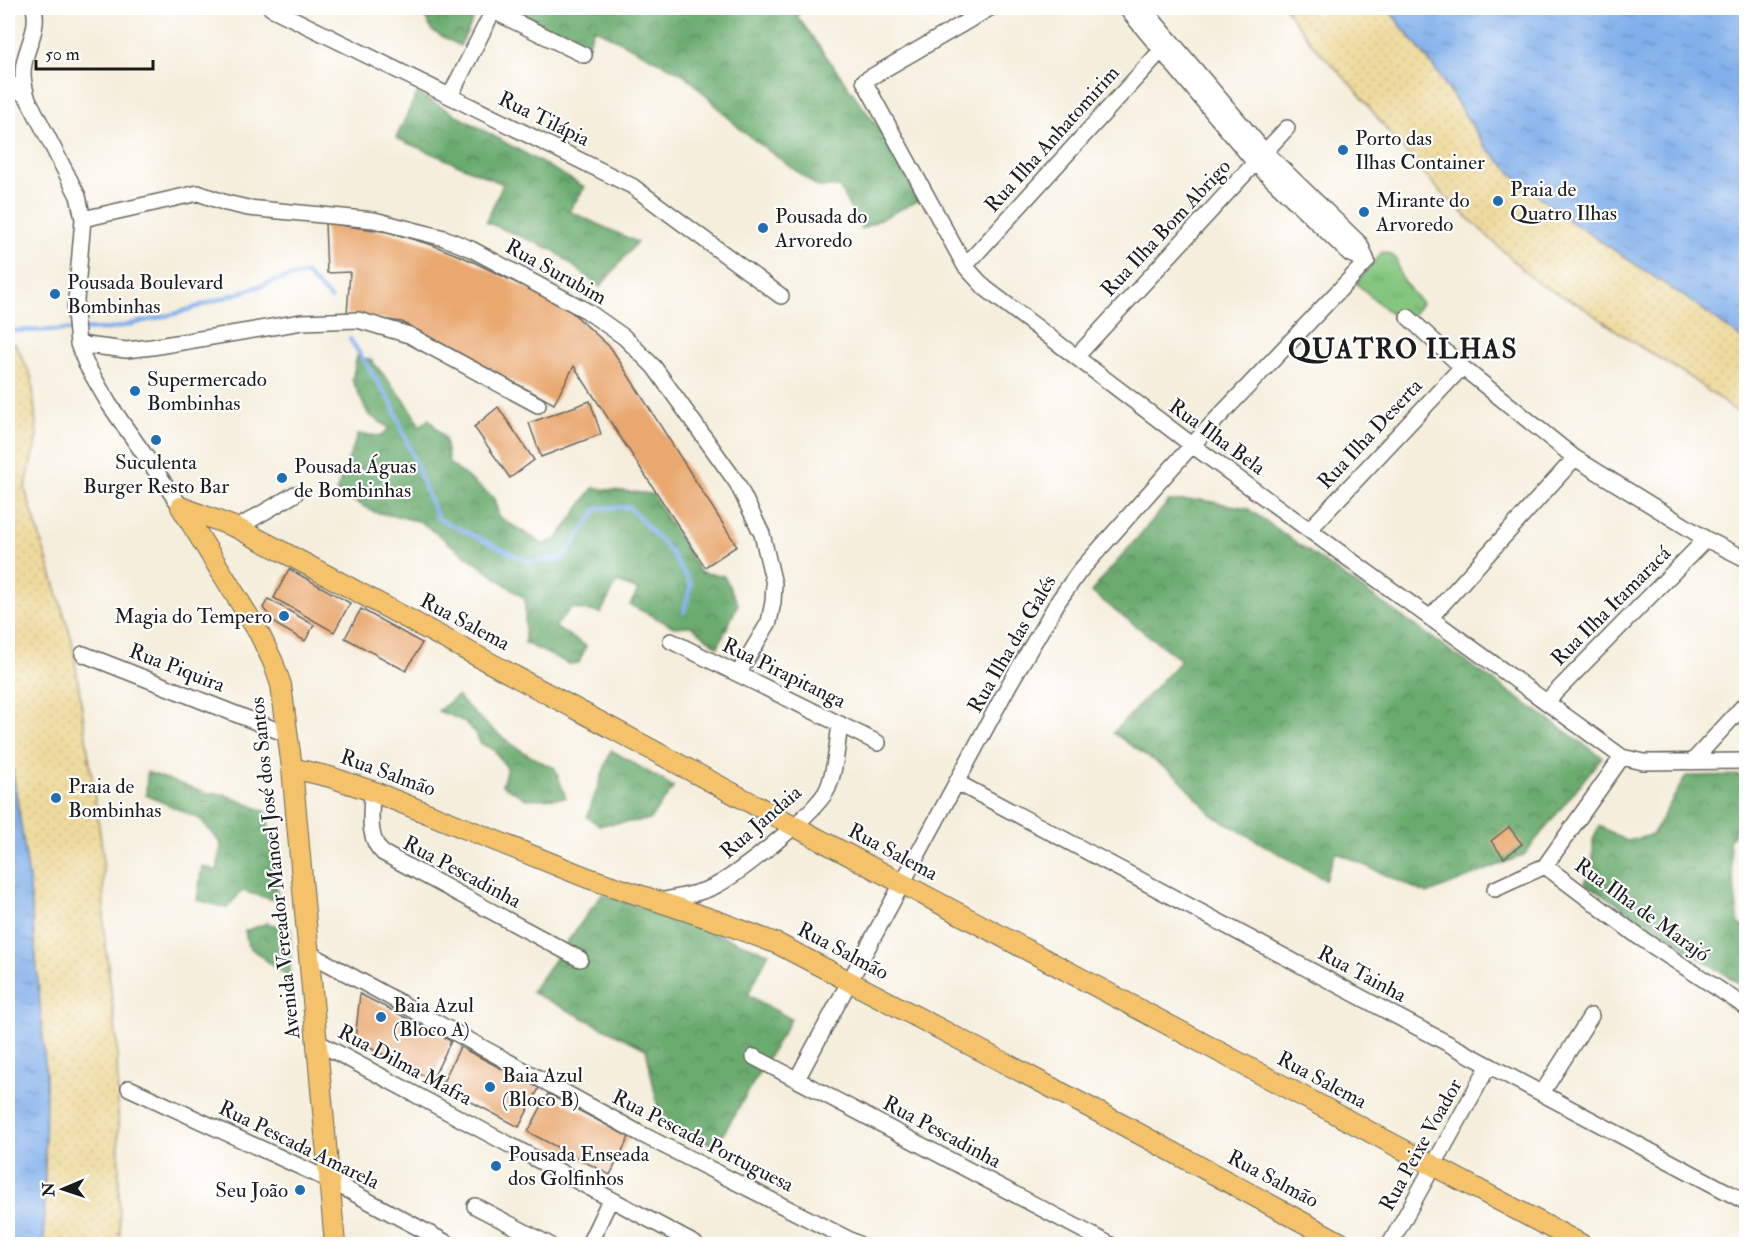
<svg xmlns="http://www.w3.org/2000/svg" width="1754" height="1252" font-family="'IM FELL Double Pica',serif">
<defs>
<pattern id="forest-crowns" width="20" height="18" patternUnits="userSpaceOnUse" patternTransform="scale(1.5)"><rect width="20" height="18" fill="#6bab6e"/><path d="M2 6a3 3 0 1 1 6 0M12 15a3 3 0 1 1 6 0" fill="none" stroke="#578a5a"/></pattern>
<pattern id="sand-dots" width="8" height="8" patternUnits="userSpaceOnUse" patternTransform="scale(1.5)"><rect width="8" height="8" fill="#eeda9e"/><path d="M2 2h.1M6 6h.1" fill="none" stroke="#ccba88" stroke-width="1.8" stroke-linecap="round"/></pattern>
<pattern id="park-tufts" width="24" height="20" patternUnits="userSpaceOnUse" patternTransform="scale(1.5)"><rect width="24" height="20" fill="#84c67f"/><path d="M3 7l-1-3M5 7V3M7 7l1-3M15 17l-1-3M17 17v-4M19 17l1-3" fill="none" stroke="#71aa6d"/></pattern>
<pattern id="water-ripples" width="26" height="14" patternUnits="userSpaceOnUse" patternTransform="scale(1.5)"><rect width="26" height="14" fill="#80afea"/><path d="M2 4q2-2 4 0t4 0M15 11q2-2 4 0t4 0" fill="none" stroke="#688ebd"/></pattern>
</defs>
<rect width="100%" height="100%" fill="#fff"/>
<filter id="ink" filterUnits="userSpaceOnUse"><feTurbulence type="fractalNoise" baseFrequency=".0167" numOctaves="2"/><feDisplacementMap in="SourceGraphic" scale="12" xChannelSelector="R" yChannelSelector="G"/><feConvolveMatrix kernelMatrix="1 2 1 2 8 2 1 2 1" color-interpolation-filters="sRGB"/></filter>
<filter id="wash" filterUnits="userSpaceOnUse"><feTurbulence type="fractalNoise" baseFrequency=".008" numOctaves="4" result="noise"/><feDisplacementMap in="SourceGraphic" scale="24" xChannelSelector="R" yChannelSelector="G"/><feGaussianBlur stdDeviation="1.35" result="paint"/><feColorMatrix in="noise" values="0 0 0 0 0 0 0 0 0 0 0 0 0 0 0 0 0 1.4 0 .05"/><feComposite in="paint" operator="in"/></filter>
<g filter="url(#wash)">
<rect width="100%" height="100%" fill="#f5eedc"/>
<path fill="url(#forest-crowns)" stroke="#446445" stroke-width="1.5" d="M420,8H479L460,46L432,31Z
M495,8H806L797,16L887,140L918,201L861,229L839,187H818L742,131L685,75L594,28L586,51Z
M417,93L585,187L569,211L637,242L600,287L553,250L486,222L503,184L396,138Z
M357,356L371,360L406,402L420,426L429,419L445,439L449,463L494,498L499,517L543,544L557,539L593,488L652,494L700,572L724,576L738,604L718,647L691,626L674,627L630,605L638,590L617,582L601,613L571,608L555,627L586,646L579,663L569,664L525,643V599L419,521L374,512L336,492L358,434L382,436L389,428L368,414L352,380Z
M1202,500L1247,508L1602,757L1524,855L1427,894L1336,852L1325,880L1212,815L1178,777L1113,733L1181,660L1091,592L1169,501Z
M457,696C483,723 519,754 555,768L566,798L526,799L502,785L507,768L494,750L480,743C472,722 457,718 438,711Z
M611,750L674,787L649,820L599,825L587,817Z
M147,772L207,793L224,794L267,812L278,901L242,891L227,908L197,900L202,866L217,871L221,844L200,819L146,795Z
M1746,775V811L1729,842L1739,925L1746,929V988L1585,883L1593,861V840L1599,826L1627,841L1652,835L1686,776Z
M602,894L769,953L748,995L791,1019L716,1146L661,1123L646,1049L531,992Z
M267,923L291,930L290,979L248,946L245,931Z"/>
<path fill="url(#sand-dots)" stroke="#857b5d" stroke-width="1.5" d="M1285,8H1387L1433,66L1486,147L1516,177L1561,215L1694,303L1746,342V418L1682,372L1639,346L1578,304L1537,283L1437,188L1389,133L1356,90L1312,44Z
M15,343L32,378L37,436L25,489L72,640L103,854L104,932L117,1041L120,1244H44L46,1075L29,878L8,741V346Z"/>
<path fill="url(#park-tufts)" stroke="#50714e" stroke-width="1.5" d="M1382,252C1404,256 1394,266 1403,280C1408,288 1415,295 1421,303L1406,327L1356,283Z"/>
<path fill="url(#water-ripples)" stroke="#4e6683" stroke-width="1.5" d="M1387,8H1746V342L1694,303L1561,215L1516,177L1486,147L1433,66Z
M8,741L29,878L46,1075L44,1244H8Z"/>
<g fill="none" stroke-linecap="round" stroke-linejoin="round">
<path stroke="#80afea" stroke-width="4.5" d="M8,331L111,329L178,313L281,279L306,274L331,299
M350,339L392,404L437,518L529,562L563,559L598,508L629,507L669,550L691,584L684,612"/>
</g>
<g id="blocks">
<path fill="#e9a86f" d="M325,223L388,232L432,245L465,258L566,307L611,348L737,546L705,567L574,366L554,404L402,322L347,314L350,272L327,273Z
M590,401L601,434L541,457L529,423Z
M498,407L534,460L510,478L474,427Z
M289,569L350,603L334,632L274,598Z
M268,599L314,625L305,641L277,625L263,608Z
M361,609L422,643L406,671L345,638Z
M1509,827L1522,844L1504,858L1491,841Z
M360,994L451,1041L432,1080L355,1040Z
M460,1047L539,1088L519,1127L441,1086Z
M548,1094L629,1137L610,1175L528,1132Z"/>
</g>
</g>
<g filter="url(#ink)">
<use href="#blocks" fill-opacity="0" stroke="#68665f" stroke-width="1.5"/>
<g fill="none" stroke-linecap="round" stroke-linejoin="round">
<defs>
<path id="minor" d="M34,8C40,32 23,50 23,73C23,81 25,89 27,97L78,196L83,219L75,312L78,344L86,364L109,404L181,507
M271,8L632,186L781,296
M990,8L864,81L965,266L985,288L1192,445L1622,757L1643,762L1746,761
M1126,8L1255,163L1350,254L1367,261
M1143,8L1265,152L1360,244L1367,261
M8,82L27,97
M450,96L493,11L584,55
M83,219L198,193L226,203L248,208L374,220L444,238L471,249L587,311L624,337L654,367L737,483L762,534L774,584L773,602L769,622L738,674
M965,266L1167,44
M1408,317L1462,367L1575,458L1706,539L1746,559
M78,344L126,350L152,347L302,322L358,320L409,335L538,405
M1076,357L1287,128
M237,528L295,494
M1309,530L1462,367
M1430,618L1575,458
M671,641L878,743
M83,654L289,735
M1546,702L1706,539
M1692,762L1746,703
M958,783L1746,1202
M372,791C372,811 366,838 383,853L580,959
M1545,866L1639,937L1746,1007
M1495,889L1545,866L1622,757
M660,901C678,897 696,895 713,887C737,876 818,811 828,788C836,768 837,745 840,724
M309,953L641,1134L858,1244
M317,1042L695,1244
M754,1057L1109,1244
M797,1079L1010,683L1059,600L1079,572L1192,445L1367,261
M129,1088L329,1180L449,1244
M1542,1093L1591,1016
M475,1206L548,1244
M589,1244L610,1200
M1390,1244L1489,1065"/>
<path id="major" d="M181,507L237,528L287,554L794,826L1581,1244
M181,507L259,633L273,662L281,685L292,768L335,1244
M292,768L330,777L372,791L588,878L720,922L778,944L1121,1124L1343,1244"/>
</defs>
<use href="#minor" stroke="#68665f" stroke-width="18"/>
<use href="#major" stroke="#68665f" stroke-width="22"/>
<use href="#minor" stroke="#fff" stroke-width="15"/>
<use href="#major" stroke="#f3c26a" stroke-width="20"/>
</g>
</g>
<g fill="#1f6fb2" stroke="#fff" stroke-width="2">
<circle cx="1343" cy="150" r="6"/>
<circle cx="1498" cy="201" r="6"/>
<circle cx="1364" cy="212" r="6"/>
<circle cx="763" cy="228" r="6"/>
<circle cx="55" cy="294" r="6"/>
<circle cx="135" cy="391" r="6"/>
<circle cx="156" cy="440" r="6"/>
<circle cx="282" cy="478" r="6"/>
<circle cx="284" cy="616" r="6"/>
<circle cx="56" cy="798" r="6"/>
<circle cx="381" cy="1017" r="6"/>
<circle cx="490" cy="1087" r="6"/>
<circle cx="496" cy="1166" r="6"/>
<circle cx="300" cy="1190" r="6"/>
</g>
<g text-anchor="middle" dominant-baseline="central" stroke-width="4.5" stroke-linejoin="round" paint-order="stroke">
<g font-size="21" fill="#1c1c1c" stroke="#fff">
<text transform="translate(544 119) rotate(26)">Rua Tilápia</text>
<text transform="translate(1052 139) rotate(-48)">Rua Ilha Anhatomirim</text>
<text transform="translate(1166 228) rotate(-47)">Rua Ilha Bom Abrigo</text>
<text transform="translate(556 272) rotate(29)">Rua Surubim</text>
<text transform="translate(1370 434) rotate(-47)">Rua Ilha Deserta</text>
<text transform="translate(1217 437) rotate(36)">Rua Ilha Bela</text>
<text transform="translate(1611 606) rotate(-45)">Rua Ilha Itamaracá</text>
<text transform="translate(465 622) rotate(28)">Rua Salema</text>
<text transform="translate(1012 644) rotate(-60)">Rua Ilha das Galés</text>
<text transform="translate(177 668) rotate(21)">Rua Piquira</text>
<text transform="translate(784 673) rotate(26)">Rua Pirapitanga</text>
<text transform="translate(388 773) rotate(20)">Rua Salmão</text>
<text transform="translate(761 822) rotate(-41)">Rua Jandaia</text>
<text transform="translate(893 852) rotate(28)">Rua Salema</text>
<text transform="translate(275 868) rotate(-96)">Avenida Vereador Manoel José dos Santos</text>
<text transform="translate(462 872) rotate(28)">Rua Pescadinha</text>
<text transform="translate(1642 910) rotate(36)">Rua Ilha de Marajó</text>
<text transform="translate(843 951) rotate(28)">Rua Salmão</text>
<text transform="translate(1362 974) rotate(28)">Rua Tainha</text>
<text transform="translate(405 1065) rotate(28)">Rua Dilma Mafra</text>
<text transform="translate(1322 1080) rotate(28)">Rua Salema</text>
<text transform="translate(942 1132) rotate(28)">Rua Pescadinha</text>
<text transform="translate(703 1141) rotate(27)">Rua Pescada Portuguesa</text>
<text transform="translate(299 1145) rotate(26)">Rua Pescada Amarela</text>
<text transform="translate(1421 1145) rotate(-61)">Rua Peixe Voador</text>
<text transform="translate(1273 1179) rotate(28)">Rua Salmão</text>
</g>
<g font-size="21" fill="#1c1c1c" stroke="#fff" text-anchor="start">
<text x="1355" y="138">Porto das<tspan x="1355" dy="24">Ilhas Container</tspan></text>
<text x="1510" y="189">Praia de<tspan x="1510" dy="24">Quatro Ilhas</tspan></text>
<text x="1376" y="200">Mirante do<tspan x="1376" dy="24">Arvoredo</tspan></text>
<text x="775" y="216">Pousada do<tspan x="775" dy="24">Arvoredo</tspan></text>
<text x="67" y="282">Pousada Boulevard<tspan x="67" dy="24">Bombinhas</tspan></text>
<text x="147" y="379">Supermercado<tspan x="147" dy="24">Bombinhas</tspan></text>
<text x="156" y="462" text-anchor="middle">Suculenta<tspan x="156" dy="24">Burger Resto Bar</tspan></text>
<text x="294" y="466">Pousada Águas<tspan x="294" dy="24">de Bombinhas</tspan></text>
<text x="272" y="616" text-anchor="end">Magia do Tempero</text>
<text x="68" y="786">Praia de<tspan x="68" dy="24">Bombinhas</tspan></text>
<text x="393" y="1005">Baia Azul<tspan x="393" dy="24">(Bloco A)</tspan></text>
<text x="502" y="1075">Baia Azul<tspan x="502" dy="24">(Bloco B)</tspan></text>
<text x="508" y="1154">Pousada Enseada<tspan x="508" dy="24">dos Golfinhos</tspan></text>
<text x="288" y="1190" text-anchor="end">Seu João</text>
</g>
<g font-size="27" font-weight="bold" letter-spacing="1.5" fill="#1c1c1c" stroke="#fff">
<text x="1403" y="349">QUATRO ILHAS</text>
</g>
</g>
<rect width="1754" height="1252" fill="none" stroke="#fff" stroke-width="30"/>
<g transform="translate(63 1189) rotate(268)" stroke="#ffffff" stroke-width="4.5" paint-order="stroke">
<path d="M0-4.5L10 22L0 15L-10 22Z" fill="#1c1c1c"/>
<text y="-9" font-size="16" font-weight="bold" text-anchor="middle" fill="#1c1c1c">N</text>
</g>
<path d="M36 60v9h117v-9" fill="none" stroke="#1c1c1c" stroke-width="3"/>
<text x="45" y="60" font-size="18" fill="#1c1c1c" stroke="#ffffff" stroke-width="4.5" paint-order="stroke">50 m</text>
</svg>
